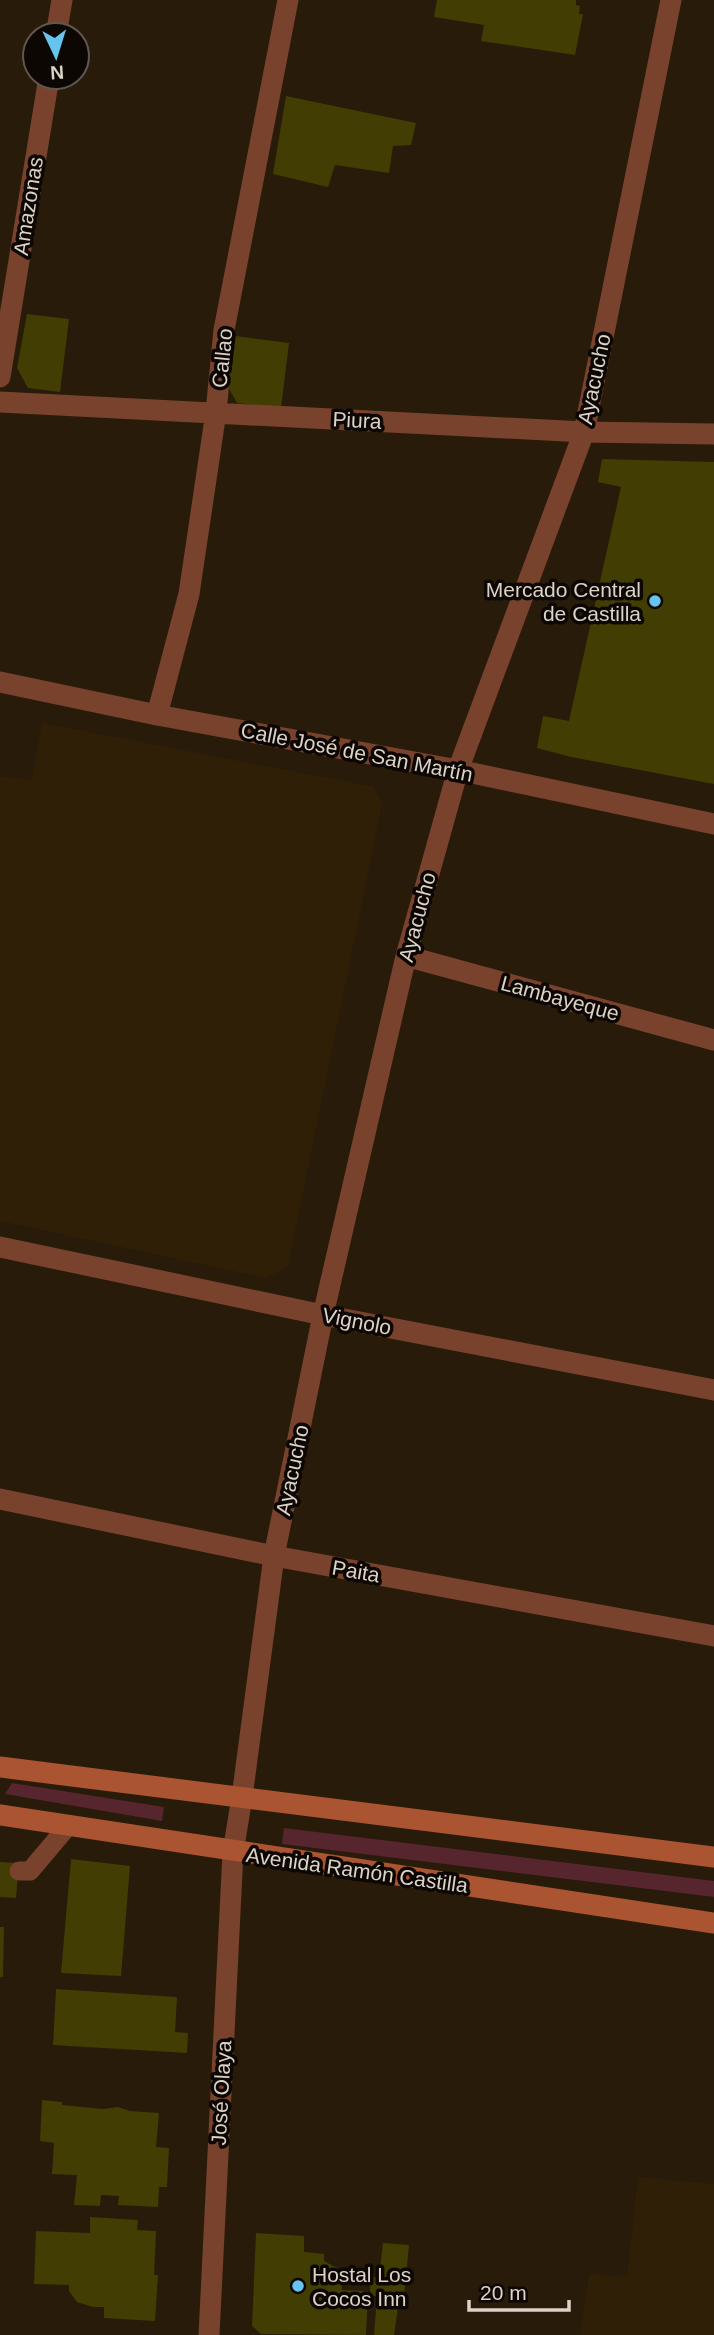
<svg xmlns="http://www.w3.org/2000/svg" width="714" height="2335" font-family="Arial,sans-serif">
<rect width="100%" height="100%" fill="#281b0a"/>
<path fill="#301f07" d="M42,723L374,787L382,804L288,1266L266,1278L0,1221V777L32,780Z
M638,2177L714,2184V2335H580L589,2274L627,2277Z"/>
<path fill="#56252e" d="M12,1783L164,1807L162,1821L5,1794Z
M284,1828L714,1881V1897L282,1844Z"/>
<path fill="#423d02" d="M437,0H576V5L580,6L579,14H583L575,55L481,41L484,25L434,17Z
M286,96L416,123L411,145L393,146L389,173L335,165L328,187L273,174Z
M27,314L69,319L60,392L28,388L17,368Z
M236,336L289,343L281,408L237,403L228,387Z
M602,459L714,462V784L571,757L537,748L543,716L569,721L621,487L598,482Z
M71,1859L130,1866L121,1976L61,1973Z
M0,1862L19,1863L16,1898L0,1897Z
M0,1927H4L3,1977H0Z
M56,1989L177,1997L175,2032L188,2033L187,2053L53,2045Z
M42,2100L62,2102V2105L103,2109L118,2107L130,2111L159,2113L156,2147L169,2148L167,2187H159L158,2207L118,2205L119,2196L101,2195L100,2206L74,2205L77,2175L52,2174L54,2143L40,2141Z
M90,2217L138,2220L137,2230L156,2231L154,2275H158L155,2321L104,2318V2307H93L77,2302L69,2291V2285L34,2284L36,2231L90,2233Z
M256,2233L304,2236V2252L324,2254V2261L337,2268L340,2273L342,2290L368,2291L366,2335L261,2334L252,2326Z
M383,2243L409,2245L404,2297L370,2296V2277H379Z
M377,2298L399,2300L394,2335H374Z"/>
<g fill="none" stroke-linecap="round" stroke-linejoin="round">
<path stroke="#78422d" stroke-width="19" d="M19,1871H30L68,1826"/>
<path stroke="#78422d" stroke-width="21" d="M56,35L62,0
M0,377L49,77
M0,402L584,432L714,434
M0,682L157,715L458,770L714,824
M157,715L189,594L216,412L224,330L288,0
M406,956L714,1040
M0,1247L323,1315L714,1390
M0,1499L274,1556L714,1636
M209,2335L233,1852L242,1797L274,1556L323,1315L406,956L458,770L584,432L671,0"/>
<path stroke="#ab5431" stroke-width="21" d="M0,1767L714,1857
M0,1815L714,1923"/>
</g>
<g fill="#66c4ef" stroke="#0d0703" stroke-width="2.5">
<circle cx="655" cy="601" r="7"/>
<circle cx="298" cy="2286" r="7"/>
</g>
<g text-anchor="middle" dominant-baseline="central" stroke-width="7" stroke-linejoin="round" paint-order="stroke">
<g font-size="21" fill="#dbd2c8" stroke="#0d0703">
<text transform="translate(28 206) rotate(-81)">Amazonas</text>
<text transform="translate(222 358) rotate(-84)">Callao</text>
<text transform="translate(594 379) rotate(-78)">Ayacucho</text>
<text transform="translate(357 420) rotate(3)">Piura</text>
<text transform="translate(357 752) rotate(11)">Calle José de San Martín</text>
<text transform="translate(417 917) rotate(-75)">Ayacucho</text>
<text transform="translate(560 998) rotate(15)">Lambayeque</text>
<text transform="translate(357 1321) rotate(11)">Vignolo</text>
<text transform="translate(292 1470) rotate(-78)">Ayacucho</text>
<text transform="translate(356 1571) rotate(10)">Paita</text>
<text transform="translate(357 1870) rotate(8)">Avenida Ramón Castilla</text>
<text transform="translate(221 2093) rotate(-87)">José Olaya</text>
</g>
<g font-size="21" fill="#dbd2c8" stroke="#0d0703" text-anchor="end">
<text x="641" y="589">Mercado Central<tspan x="641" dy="24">de Castilla</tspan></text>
<text x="312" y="2274" text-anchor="start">Hostal Los<tspan x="312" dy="24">Cocos Inn</tspan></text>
</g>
</g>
<g transform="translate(56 56) rotate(176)"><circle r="33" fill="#0d0703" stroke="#5f5852" stroke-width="2"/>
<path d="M0-5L12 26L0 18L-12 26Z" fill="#66c4ef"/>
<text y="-10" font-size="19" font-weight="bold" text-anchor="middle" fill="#dbd2c8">N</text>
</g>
<path d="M469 2300v10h100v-10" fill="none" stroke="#dbd2c8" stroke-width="3.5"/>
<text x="480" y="2300" font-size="21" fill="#dbd2c8" stroke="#0d0703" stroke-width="5" paint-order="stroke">20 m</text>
</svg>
